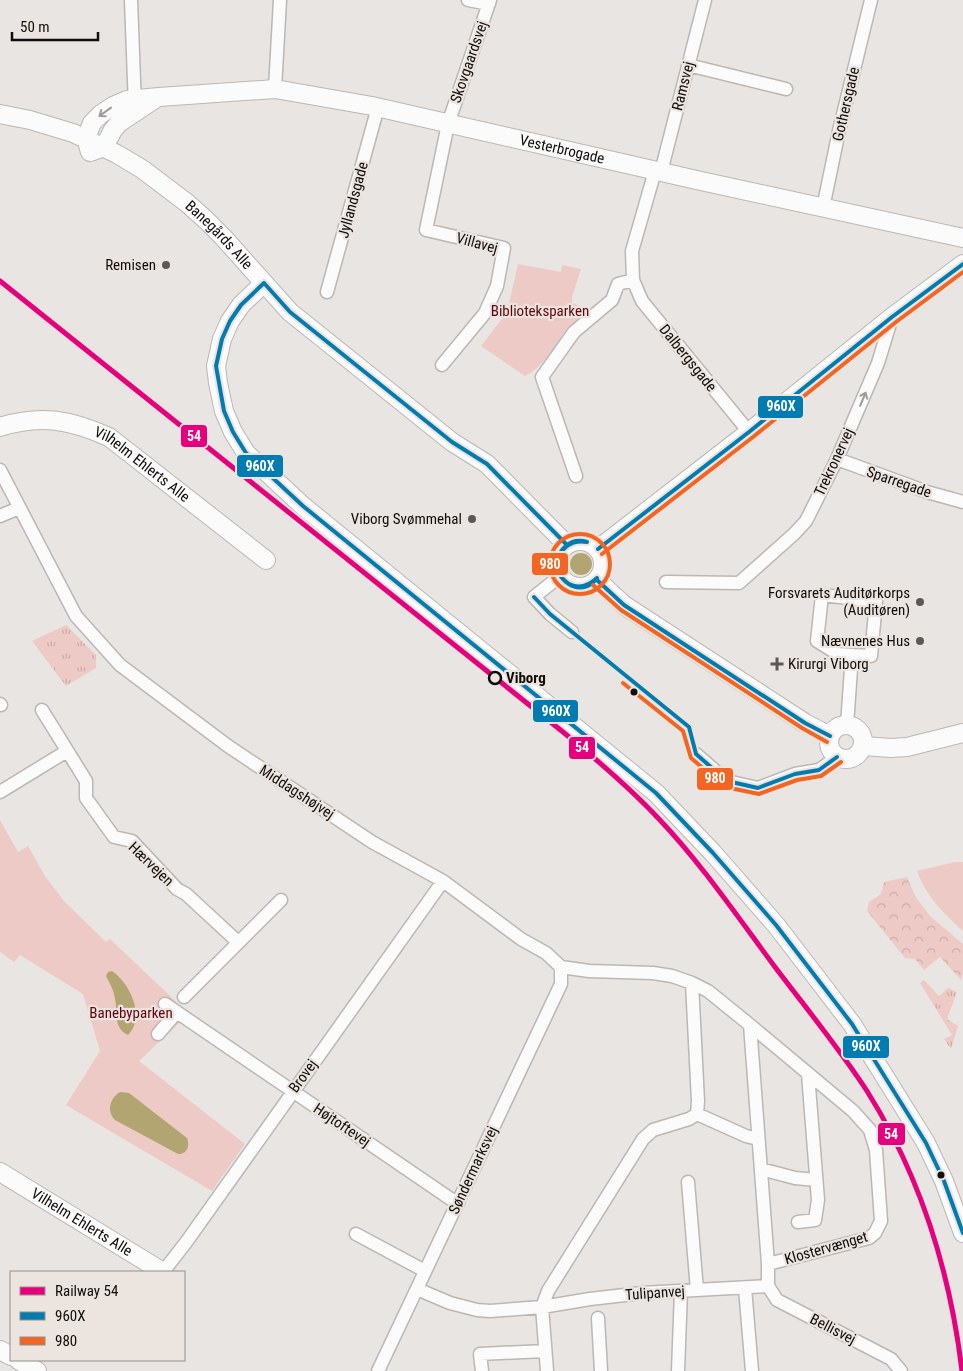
<svg xmlns="http://www.w3.org/2000/svg" width="963" height="1371" font-family="'Roboto Condensed',sans-serif">
<defs>
<pattern id="grass-tufts" width="24" height="20" patternUnits="userSpaceOnUse" patternTransform="scale(1.25)"><rect width="24" height="20" fill="#eecac6"/><path d="M3 7l-1-3M5 7V3M7 7l1-3M15 17l-1-3M17 17v-4M19 17l1-3" fill="none" stroke="#cbaca9"/></pattern>
<pattern id="forest-crowns" width="20" height="18" patternUnits="userSpaceOnUse" patternTransform="scale(1.25)"><rect width="20" height="18" fill="#eecac6"/><path d="M2 6a3 3 0 1 1 6 0M12 15a3 3 0 1 1 6 0" fill="none" stroke="#cbaca9"/></pattern>
</defs>
<rect width="100%" height="100%" fill="#e9e5e2"/>
<path fill="url(#grass-tufts)" d="M66,625L96,655V668L66,686L32,641Z
M924,980L939,996L948,988L957,992L947,1019L958,1026L951,1049L944,1039L952,1035L920,983Z"/>
<path fill="url(#forest-crowns)" d="M907,877L915,896L930,916L963,944V974L961,980L940,957L924,970L915,959L905,958L867,911L869,902L881,894L884,882Z"/>
<path fill="#eecac6" d="M518,264L561,272L562,265L581,269L572,297V303L580,306L577,310L582,316C559,332 550,364 525,376L481,346L507,312Z
M0,820L18,852L28,846L45,876L64,901L106,942L110,939L186,1011L178,1024L139,1061L245,1144L212,1191L66,1105L100,1051L83,994L20,955L14,962L0,952Z
M955,862H963V931C943,913 926,896 917,871Z"/>
<path fill="#b2a571" d="M570 564a11 11 0 1 1 22 0a11 11 0 1 1-22 0Z
M112,971C130,983 146,1017 128,1035C113,1028 118,1013 115,999C114,990 110,984 106,976L108,972Z
M120,1092L129,1093L187,1138C190,1146 187,1154 178,1154L115,1120C106,1111 110,1098 120,1092Z"/>
<g fill="none" stroke-linecap="round" stroke-linejoin="round">
<defs>
<path id="street" d="M131,0L135,107
M468,0L489,4
M688,65L786,89
M275,89L280,0
M655,171L632,251L633,280L642,301L749,432
M661,172L705,0
M823,208L839,131L871,0
M327,292L378,107
M442,365L485,313L497,286L504,248L426,230L448,124L490,0
M837,459L927,492L963,502
M0,470L76,616L120,665L228,746L372,842L443,881L521,939L546,953L561,967L589,971L653,973L672,976L692,983L708,991L750,1025L768,1264V1286
M576,476L542,377L574,332L612,300L618,284L633,280
M0,516L19,508
M560,576L534,597L550,614L572,632
M666,582L739,583L794,534L806,521L837,459L878,363L892,317
M0,704L1,705
M42,710L86,781V798L114,837L132,841L177,889L186,894L238,942
M847,725L852,655L871,656L876,601L822,595L817,641L838,654L852,655
M696,754L727,781L758,788L795,774L819,770L837,757
M0,792L67,751
M184,997L281,900
M165,1004L458,1204
M750,1025L853,1111L870,1130L876,1150L881,1221L875,1233L869,1238L768,1264
M158,1034L177,1012
M697,1114L746,1136L758,1139
M761,1169L795,1178L816,1180
M688,1182L697,1290
M798,1222L815,1220L818,1200L808,1074
M356,1234L425,1271
M163,1272L187,1241L443,881
M768,1286L777,1300L891,1359L901,1371
M745,1288L752,1371
M417,1289L450,1303L477,1310L490,1311L542,1307L590,1299L642,1293L768,1286
M598,1318L601,1371
M378,1371L561,984V967
M482,1371L480,1354L545,1351
M547,1371L542,1307L548,1291L643,1139L653,1130L689,1119L697,1114L698,1101L692,983
M678,1371L681,1291"/>
<g id="secondary">
<path id="s1" d="M0,114L30,120L73,133L117,154L142,169L187,203L206,220L223,237L290,312L452,442L487,464L566,544"/>
<path d="M93,151L104,147L113,130L119,123L155,99"/>
<path id="s2" d="M90,152L86,138L92,123L101,114L113,106L127,100L159,97L275,89L372,106L701,181L963,238"/>
<path d="M264,283L241,305L230,321L222,339L216,366L218,383L224,411L233,432L246,453L303,506L656,793L713,853L776,925L852,1024L926,1143L944,1181L963,1233"/>
<path id="s3" d="M0,427C41,414 71,420 109,437L266,560"/>
<circle cx="580" cy="564" r="23"/>
<path d="M598,549L749,432L892,317L963,264"/>
<path d="M597,580L624,605L805,723L830,736"/>
<circle cx="846" cy="742" r="17"/>
<path d="M863,746L891,748L907,747L963,733"/>
<path id="s4" d="M0,1172L163,1272"/>
<path d="M0,1350L11,1356"/>
<path d="M18,1360L37,1371"/>
</g>
</defs>
<use href="#street" stroke="#bab7b4" stroke-width="15"/>
<use href="#secondary" stroke="#bab7b4" stroke-width="20"/>
<use href="#street" stroke="#fcfbfb" stroke-width="12"/>
<use href="#secondary" stroke="#fcfbfb" stroke-width="18"/>
<defs>
<path id="bus-1" d="M264,283L241,305L230,321L222,339L216,366L224,411L233,432L246,453L303,506L656,793L713,853L776,925L852,1024L926,1143L944,1181L963,1233
M264,283L290,312L452,442L487,464L566,544
M598,549L749,432L892,317L963,264
M557,564C558,549 571,537 587,542
M557,564C559,549 571,539 587,542
M557,567C563,587 581,593 597,578
M557,567C561,586 584,596 597,578
M597,580L624,605L805,723L830,736
M534,597L550,614L689,727L696,754
M696,754L727,781L758,788L795,774L819,770L837,757"/>
<path id="bus-2" d="M550 564a30 30 0 1 1 60 0a30 30 0 1 1-60 0Z
M602,554L753,437L896,322L963,272
M593,585L621,610L802,728L827,742
M623,683L683,731L691,758L725,787L759,794L797,780L821,776L841,762"/>
</defs>
<use href="#bus-1" stroke="#ece4df" stroke-width="8"/>
<use href="#bus-2" stroke="#ece4df" stroke-width="8"/>
<use href="#bus-1" stroke="#007cb0" stroke-width="4"/>
<use href="#bus-2" stroke="#f26522" stroke-width="4"/>
<defs>
<path id="rail-1" d="M0,281L563,732C596,759 629,787 658,818C701,863 737,916 775,967C806,1008 839,1048 867,1091C921,1177 950,1271 962,1371"/>
</defs>
<use href="#rail-1" stroke="#ece4df" stroke-width="9"/>
<use href="#rail-1" stroke="#e5007d" stroke-width="5"/>
</g>
<defs><path id="oneway-shaft" d="M-6 0H5M1.5-3L5.5 0L1.5 3" fill="none" stroke-width="1.6" stroke-linecap="round" stroke-linejoin="round" transform="scale(1.25)"/></defs>
<g stroke="#9d9c9b">
<use href="#oneway-shaft" transform="translate(105 112) rotate(144)"/>
<use href="#oneway-shaft" transform="translate(863 399) rotate(-67)"/>
</g>
<g fill="#5b5956" stroke="#ece4df" stroke-width="2">
<circle cx="166" cy="265" r="5"/>
<circle cx="472" cy="519" r="5"/>
<circle cx="920" cy="602" r="5"/>
<circle cx="920" cy="641" r="5"/>
<path d="M774.5 656.5h5v5h5v5h-5v5h-5v-5h-5v-5h5z"/>
</g>
<circle fill="#ece4df" stroke="#0f0d0b" stroke-width="2.5" cx="495" cy="678" r="6"/>
<g fill="#0f0d0b" stroke="#ece4df" stroke-width="2">
<circle cx="634" cy="692" r="4.5"/>
<circle cx="941" cy="1175" r="4.5"/>
</g>
<g text-anchor="middle" dominant-baseline="central" stroke-width="4.5" stroke-linejoin="round" paint-order="stroke">
<g font-size="15" fill="#0f0d0b" stroke="#ece4df">
<text transform="translate(469 62) rotate(-71)">Skovgaardsvej</text>
<text transform="translate(683 86) rotate(-76)">Ramsvej</text>
<text transform="translate(846 104) rotate(-77)">Gothersgade</text>
<text stroke="none"><textPath href="#s2" startOffset="515">Vesterbrogade</textPath></text>
<text transform="translate(353 200) rotate(-75)">Jyllandsgade</text>
<text stroke="none"><textPath href="#s1" startOffset="255">Banegårds Alle</textPath></text>
<text transform="translate(477 243) rotate(15)">Villavej</text>
<text transform="translate(688 358) rotate(51)">Dalbergsgade</text>
<text transform="translate(834 462) rotate(-65)">Trekronervej</text>
<text stroke="none"><textPath href="#s3" startOffset="155">Vilhelm Ehlerts Alle</textPath></text>
<text transform="translate(899 482) rotate(19)">Sparregade</text>
<text transform="translate(297 792) rotate(33)">Middagshøjvej</text>
<text transform="translate(151 864) rotate(44)">Hærvejen</text>
<text transform="translate(303 1076) rotate(-54)">Brovej</text>
<text transform="translate(342 1125) rotate(34)">Højtoftevej</text>
<text transform="translate(473 1170) rotate(-65)">Søndermarksvej</text>
<text stroke="none"><textPath href="#s4" startOffset="96">Vilhelm Ehlerts Alle</textPath></text>
<text transform="translate(826 1248) rotate(-16)">Klostervænget</text>
<text transform="translate(655 1293) rotate(-4)">Tulipanvej</text>
<text transform="translate(833 1329) rotate(27)">Bellisvej</text>
</g>
<g font-size="15" fill="#0f0d0b" stroke="#ece4df" text-anchor="end">
<text x="156" y="265">Remisen</text>
<text x="462" y="519">Viborg Svømmehal</text>
<text x="910" y="593">Forsvarets Auditørkorps<tspan x="910" dy="17">(Auditøren)</tspan></text>
<text x="910" y="641">Nævnenes Hus</text>
<text x="788" y="664" text-anchor="start">Kirurgi Viborg</text>
</g>
<g font-size="15" fill="#630310" stroke="#ece4df">
<text x="540" y="311">Biblioteksparken</text>
<text x="131" y="1013">Banebyparken</text>
</g>
<g font-size="15" font-weight="bold" fill="#0f0d0b" stroke="#ece4df" text-anchor="start">
<text x="506" y="678">Viborg</text>
</g>
</g>
<g stroke="#ece4df" stroke-width="2">
<rect x="757" y="395" width="47" height="24" rx="5" fill="#007cb0"/>
<rect x="180" y="424" width="28" height="24" rx="5" fill="#e5007d"/>
<rect x="236" y="454" width="48" height="24" rx="5" fill="#007cb0"/>
<rect x="531" y="552" width="38" height="24" rx="5" fill="#f26522"/>
<rect x="532" y="699" width="47" height="24" rx="5" fill="#007cb0"/>
<rect x="568" y="736" width="28" height="24" rx="5" fill="#e5007d"/>
<rect x="696" y="767" width="38" height="24" rx="5" fill="#f26522"/>
<rect x="842" y="1035" width="48" height="24" rx="5" fill="#007cb0"/>
<rect x="877" y="1122" width="29" height="24" rx="5" fill="#e5007d"/>
</g>
<g font-size="14" text-anchor="middle" font-weight="bold" fill="#fff">
<text x="781" y="411">960X</text>
<text x="194" y="441">54</text>
<text x="260" y="471">960X</text>
<text x="550" y="569">980</text>
<text x="556" y="716">960X</text>
<text x="582" y="752">54</text>
<text x="715" y="783">980</text>
<text x="866" y="1051">960X</text>
<text x="891" y="1139">54</text>
</g>
<rect x="10" y="1271" width="175" height="90" fill="#ece4df" stroke="#948e8a"/>
<rect x="20" y="1287" width="25" height="8" fill="#e5007d" stroke="#948e8a"/>
<text x="55" y="1296" font-size="15" fill="#0f0d0b">Railway 54</text>
<rect x="20" y="1312" width="25" height="8" fill="#007cb0" stroke="#948e8a"/>
<text x="55" y="1321" font-size="15" fill="#0f0d0b">960X</text>
<rect x="20" y="1337" width="25" height="8" fill="#f26522" stroke="#948e8a"/>
<text x="55" y="1346" font-size="15" fill="#0f0d0b">980</text>
<path d="M12 32v8h86v-8" fill="none" stroke="#0f0d0b" stroke-width="2.5"/>
<text x="20" y="32" font-size="15" fill="#0f0d0b" stroke="#ece4df" stroke-width="4" paint-order="stroke">50 m</text>
</svg>
